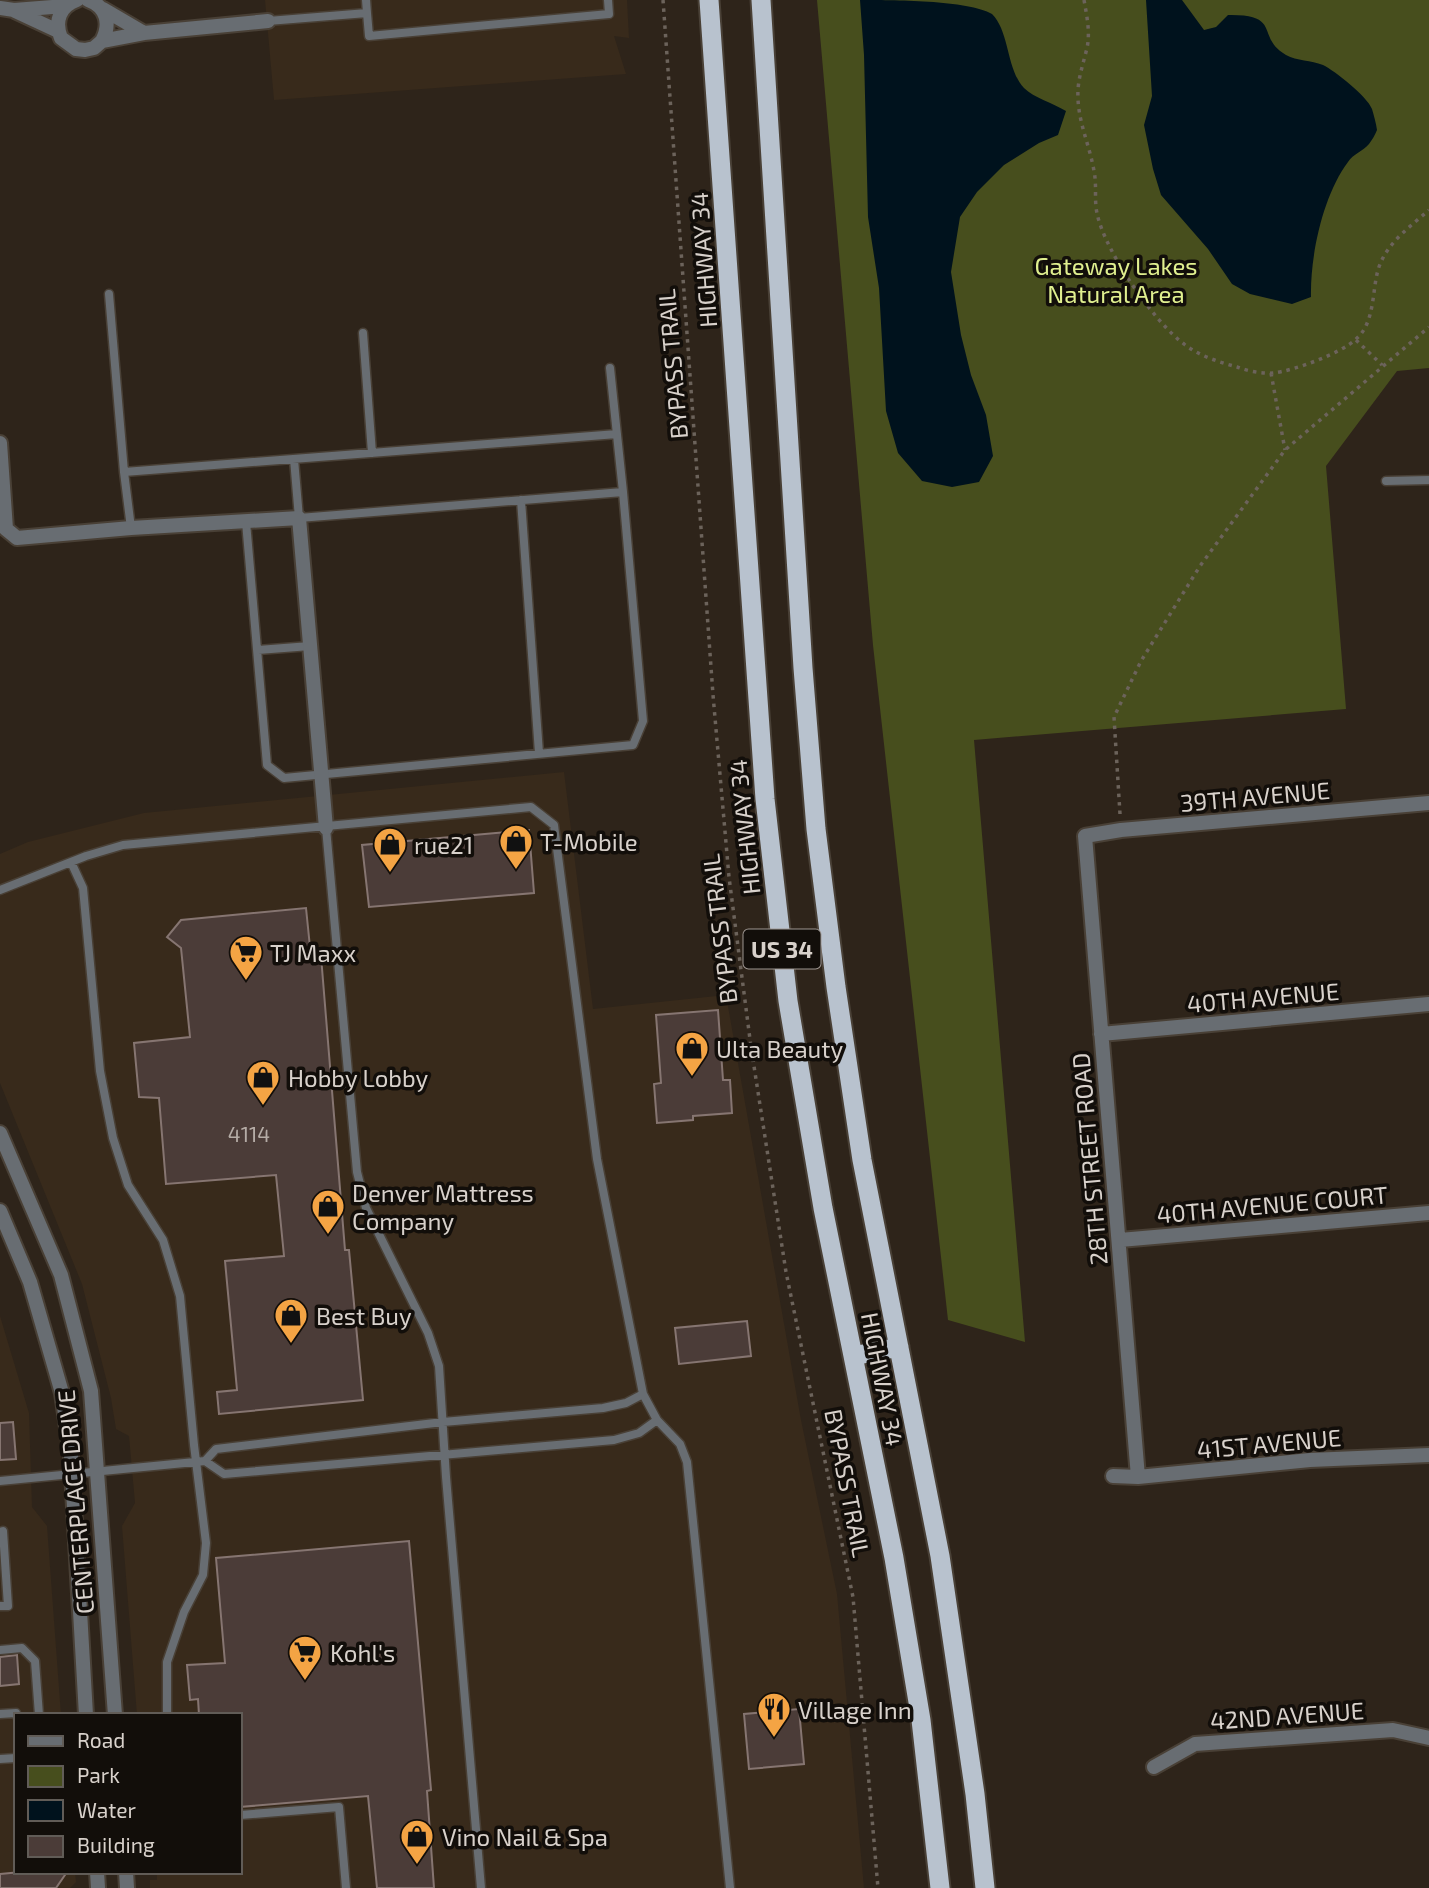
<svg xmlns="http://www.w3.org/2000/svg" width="1429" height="1888" font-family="'Exo 2',sans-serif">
<rect width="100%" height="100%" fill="#2e241a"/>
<path fill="#382a1b" d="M265,0H627L629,38L614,36L626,74L274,100Z
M564,772L593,1009L726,995L801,1420L837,1594L864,1888H150V1880H157V1872H240V1715H137L122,1526L135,1503L129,1436L116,1429L111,1398L82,1284L0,1083V854L28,842L144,813Z
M0,1316L29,1413L32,1507L47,1526L61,1715H16V1872H75L76,1882L70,1888H0Z"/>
<path fill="#474e1d" d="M817,0H1429V368L1397,371L1326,466L1346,709L974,740L1025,1342L948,1320L873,645Z"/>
<path fill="#00121d" d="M860,0C890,0 969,0 992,14C1010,32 1006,69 1024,88C1034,98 1053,103 1066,111L1058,135L1039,143L1004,165L977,192L960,217L951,272L961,335L971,375L986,415L993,456L979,482L952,487L922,481L898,453L886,411L879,288L868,217L864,55Z
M1146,0H1182L1204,30L1216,27L1228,15C1283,14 1255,37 1286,55C1297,61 1311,60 1323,65C1335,71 1367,96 1372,109C1374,116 1376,123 1377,130C1375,135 1372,140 1369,144C1363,151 1353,154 1348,162C1323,195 1310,256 1311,297L1292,304L1250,294L1232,284L1208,249L1161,195L1153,169L1144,125L1152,96Z"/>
<path fill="#4b3c38" stroke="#867571" stroke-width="2" d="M529,830L534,893L369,907L362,845Z
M306,908L311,957L321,956L345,1250H349L363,1400L219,1414L217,1392L237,1390L225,1261L284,1256L276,1175L166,1184L159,1098L139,1097L134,1043L190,1037L181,948L167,937L181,920Z
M718,1010L723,1080H730L732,1113L693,1116V1120L657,1123L654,1084L661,1083L656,1015Z
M747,1321L751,1356L679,1364L675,1328Z
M13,1422L16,1459L0,1460V1423Z
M409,1541L431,1790L427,1791L434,1888H377L368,1796L240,1807V1715H199L198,1699L190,1700L187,1665L225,1663L216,1558Z
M17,1655L19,1684L0,1686V1657Z
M799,1709L804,1764L749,1769L744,1714Z
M21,1872H67L56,1888H0V1874Z"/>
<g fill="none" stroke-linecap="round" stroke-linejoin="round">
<defs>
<path id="service" d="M366,0L367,13
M268,21L367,13L369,36L609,14L608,0
M109,294L124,472L617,434
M363,333L372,453
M610,368L623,492
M124,472L131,528
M1386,481L1429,480
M521,500L539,753
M246,522L267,765L284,778L633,745L643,721L623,492L299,518L294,459
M258,650L310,646
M326,828L357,1172L366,1208L428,1333L439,1366L446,1477L481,1888
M71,862L83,888L100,1071L113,1138L128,1185L163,1240L180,1296L194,1445L206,1543L203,1575L184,1612L167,1662V1715
M0,890L86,856L123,845L531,807L554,825L597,1159L643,1394L657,1420L680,1444L687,1462L730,1888
M205,1461L216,1449L443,1422L603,1408L626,1403L643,1394
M0,1481L205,1461L224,1474L614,1440L639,1433L657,1420
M0,1532L3,1531L8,1606H0
M0,1650L22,1648L35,1661L39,1715
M0,1714L16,1713V1715
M0,1759L16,1758
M240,1815L339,1807L346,1888"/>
<path id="minor" d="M77,0C60,6 54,21 61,38L76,49L85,50L94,48L102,41L144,33L268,21
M88,0C107,7 111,24 102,41
M0,8L14,10L65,6
M103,9L144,33
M15,11L58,31
M0,443L6,529L17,538L131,528L299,518L326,828
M1101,1034L1429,1004
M1120,1240L1429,1213
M1113,1476L1138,1477L1310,1460L1429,1455
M1138,1477L1085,836L1121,830L1429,803
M1154,1767L1195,1744L1393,1730L1429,1738"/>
<path id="tertiary" d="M0,1133L61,1275L91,1391L115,1715
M0,1211L30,1282L62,1393L71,1455L86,1715
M97,1872L98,1888
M126,1872L127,1888"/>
<path id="trunk" d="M709,0L765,799L788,1001L823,1208L894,1558L921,1720L940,1888
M761,0L803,668L816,829L836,987L862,1160L940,1556L975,1794L985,1888
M853,1356L899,1347"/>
</defs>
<use href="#service" stroke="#494036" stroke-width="11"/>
<use href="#minor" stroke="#494036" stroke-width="18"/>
<use href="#tertiary" stroke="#494036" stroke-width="18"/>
<use href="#trunk" stroke="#494036" stroke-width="23"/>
<path stroke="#6c635b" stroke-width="3.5" stroke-dasharray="3.5 5" stroke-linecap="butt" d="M663,0L713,695L729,877L751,1047L786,1272L853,1597L878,1888
M1084,0C1087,17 1091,35 1086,52C1082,68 1077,82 1078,99C1079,124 1090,147 1094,171C1097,185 1094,200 1097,213C1104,250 1154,322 1184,344C1199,356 1219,362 1237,367C1248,371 1262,374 1273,373C1293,371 1342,353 1356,339C1375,323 1372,291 1378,270C1386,243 1410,227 1429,210
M1356,340L1382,365
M1271,373L1285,450
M1120,814L1114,717L1141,661L1200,566L1285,450L1429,327"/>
<use href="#service" stroke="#686d72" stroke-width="8"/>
<use href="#minor" stroke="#686d72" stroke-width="14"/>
<use href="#tertiary" stroke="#686d72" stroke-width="14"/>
<use href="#trunk" stroke="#b8c2ce" stroke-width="19"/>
</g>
<defs>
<symbol id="shop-pin" viewBox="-11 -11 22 30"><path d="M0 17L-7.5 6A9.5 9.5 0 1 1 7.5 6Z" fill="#f4a444" stroke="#120e0a"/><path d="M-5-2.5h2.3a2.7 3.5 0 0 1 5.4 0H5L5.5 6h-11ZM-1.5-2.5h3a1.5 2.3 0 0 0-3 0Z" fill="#111"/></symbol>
<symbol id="supermarket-pin" viewBox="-11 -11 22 30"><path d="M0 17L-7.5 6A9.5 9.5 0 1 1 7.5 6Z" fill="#f4a444" stroke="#120e0a"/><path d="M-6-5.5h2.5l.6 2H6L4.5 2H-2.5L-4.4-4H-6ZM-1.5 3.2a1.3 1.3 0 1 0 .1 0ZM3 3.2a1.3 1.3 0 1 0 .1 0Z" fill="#111"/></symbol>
<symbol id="restaurant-pin" viewBox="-11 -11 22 30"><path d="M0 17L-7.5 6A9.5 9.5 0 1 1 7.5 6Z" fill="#f4a444" stroke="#120e0a"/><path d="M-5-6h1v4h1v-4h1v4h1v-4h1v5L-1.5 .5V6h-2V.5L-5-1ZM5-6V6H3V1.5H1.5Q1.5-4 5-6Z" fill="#111"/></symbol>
</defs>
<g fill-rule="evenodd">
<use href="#shop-pin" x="497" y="822" width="38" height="52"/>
<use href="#shop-pin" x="371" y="825" width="38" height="52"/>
<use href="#supermarket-pin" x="227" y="933" width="38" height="52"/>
<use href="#shop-pin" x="673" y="1029" width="38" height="52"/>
<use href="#shop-pin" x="244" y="1058" width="38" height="52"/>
<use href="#shop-pin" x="309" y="1187" width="38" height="52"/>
<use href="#shop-pin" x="272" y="1296" width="38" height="52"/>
<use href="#supermarket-pin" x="286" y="1633" width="38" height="52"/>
<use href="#restaurant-pin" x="755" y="1690" width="38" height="52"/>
<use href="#shop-pin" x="398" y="1817" width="38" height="52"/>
</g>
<g text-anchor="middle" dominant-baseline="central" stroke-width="7" stroke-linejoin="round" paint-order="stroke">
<g font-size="21" fill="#b5aca6">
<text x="249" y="1133">4114</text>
</g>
<rect fill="#120e0a" stroke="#9d9691" stroke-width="2" x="743.5" y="929.5" width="77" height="39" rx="5"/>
<g font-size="23" font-weight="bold" fill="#d8d1cb">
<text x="782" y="949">US 34</text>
</g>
<g font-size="24" fill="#d8d1cb" stroke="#120e0a">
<text transform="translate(703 260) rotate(-94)">HIGHWAY 34</text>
<text transform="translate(672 364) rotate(-95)">BYPASS TRAIL</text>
<text transform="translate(1255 796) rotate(-5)">39TH AVENUE</text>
<text transform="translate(744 827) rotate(-96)">HIGHWAY 34</text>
<text transform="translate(719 929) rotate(-97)">BYPASS TRAIL</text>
<text transform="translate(1263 997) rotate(-5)">40TH AVENUE</text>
<text transform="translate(1089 1159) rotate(-95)">28TH STREET ROAD</text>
<text transform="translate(1272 1204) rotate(-5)">40TH AVENUE COURT</text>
<text transform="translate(883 1379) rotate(79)">HIGHWAY 34</text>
<text transform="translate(1269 1443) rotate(-5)">41ST AVENUE</text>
<text transform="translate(848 1483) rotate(79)">BYPASS TRAIL</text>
<text transform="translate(75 1502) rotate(-95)">CENTERPLACE DRIVE</text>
<text transform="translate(1287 1715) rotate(-4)">42ND AVENUE</text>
</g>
<g font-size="24" fill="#e0ef8f" stroke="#120e0a">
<text x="1116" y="265">Gateway Lakes<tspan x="1116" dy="28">Natural Area</tspan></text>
</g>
<g font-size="24" fill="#d8d1cb" stroke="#120e0a" text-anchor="start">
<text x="540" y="841">T-Mobile</text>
<text x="414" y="844">rue21</text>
<text x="270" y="952">TJ Maxx</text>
<text x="716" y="1048">Ulta Beauty</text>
<text x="288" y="1077">Hobby Lobby</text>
<text x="352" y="1192">Denver Mattress<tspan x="352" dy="28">Company</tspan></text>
<text x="316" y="1315">Best Buy</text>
<text x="330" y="1652">Kohl's</text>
<text x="798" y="1709">Village Inn</text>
<text x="442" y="1836">Vino Nail &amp; Spa</text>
</g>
</g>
<rect x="14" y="1713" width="228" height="161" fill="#120e0a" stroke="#615c57" stroke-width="2"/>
<rect x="28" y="1736" width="35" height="10" fill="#686d72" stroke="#615c57" stroke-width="2"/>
<text x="77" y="1748" font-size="21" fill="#d8d1cb">Road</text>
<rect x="28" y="1766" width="35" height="21" fill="#474e1d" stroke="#615c57" stroke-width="2"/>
<text x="77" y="1783" font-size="21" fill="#d8d1cb">Park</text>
<rect x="28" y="1800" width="35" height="21" fill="#00121d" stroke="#615c57" stroke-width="2"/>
<text x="77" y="1818" font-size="21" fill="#d8d1cb">Water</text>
<rect x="28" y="1836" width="35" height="21" fill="#4b3c38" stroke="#615c57" stroke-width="2"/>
<text x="77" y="1853" font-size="21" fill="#d8d1cb">Building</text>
</svg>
